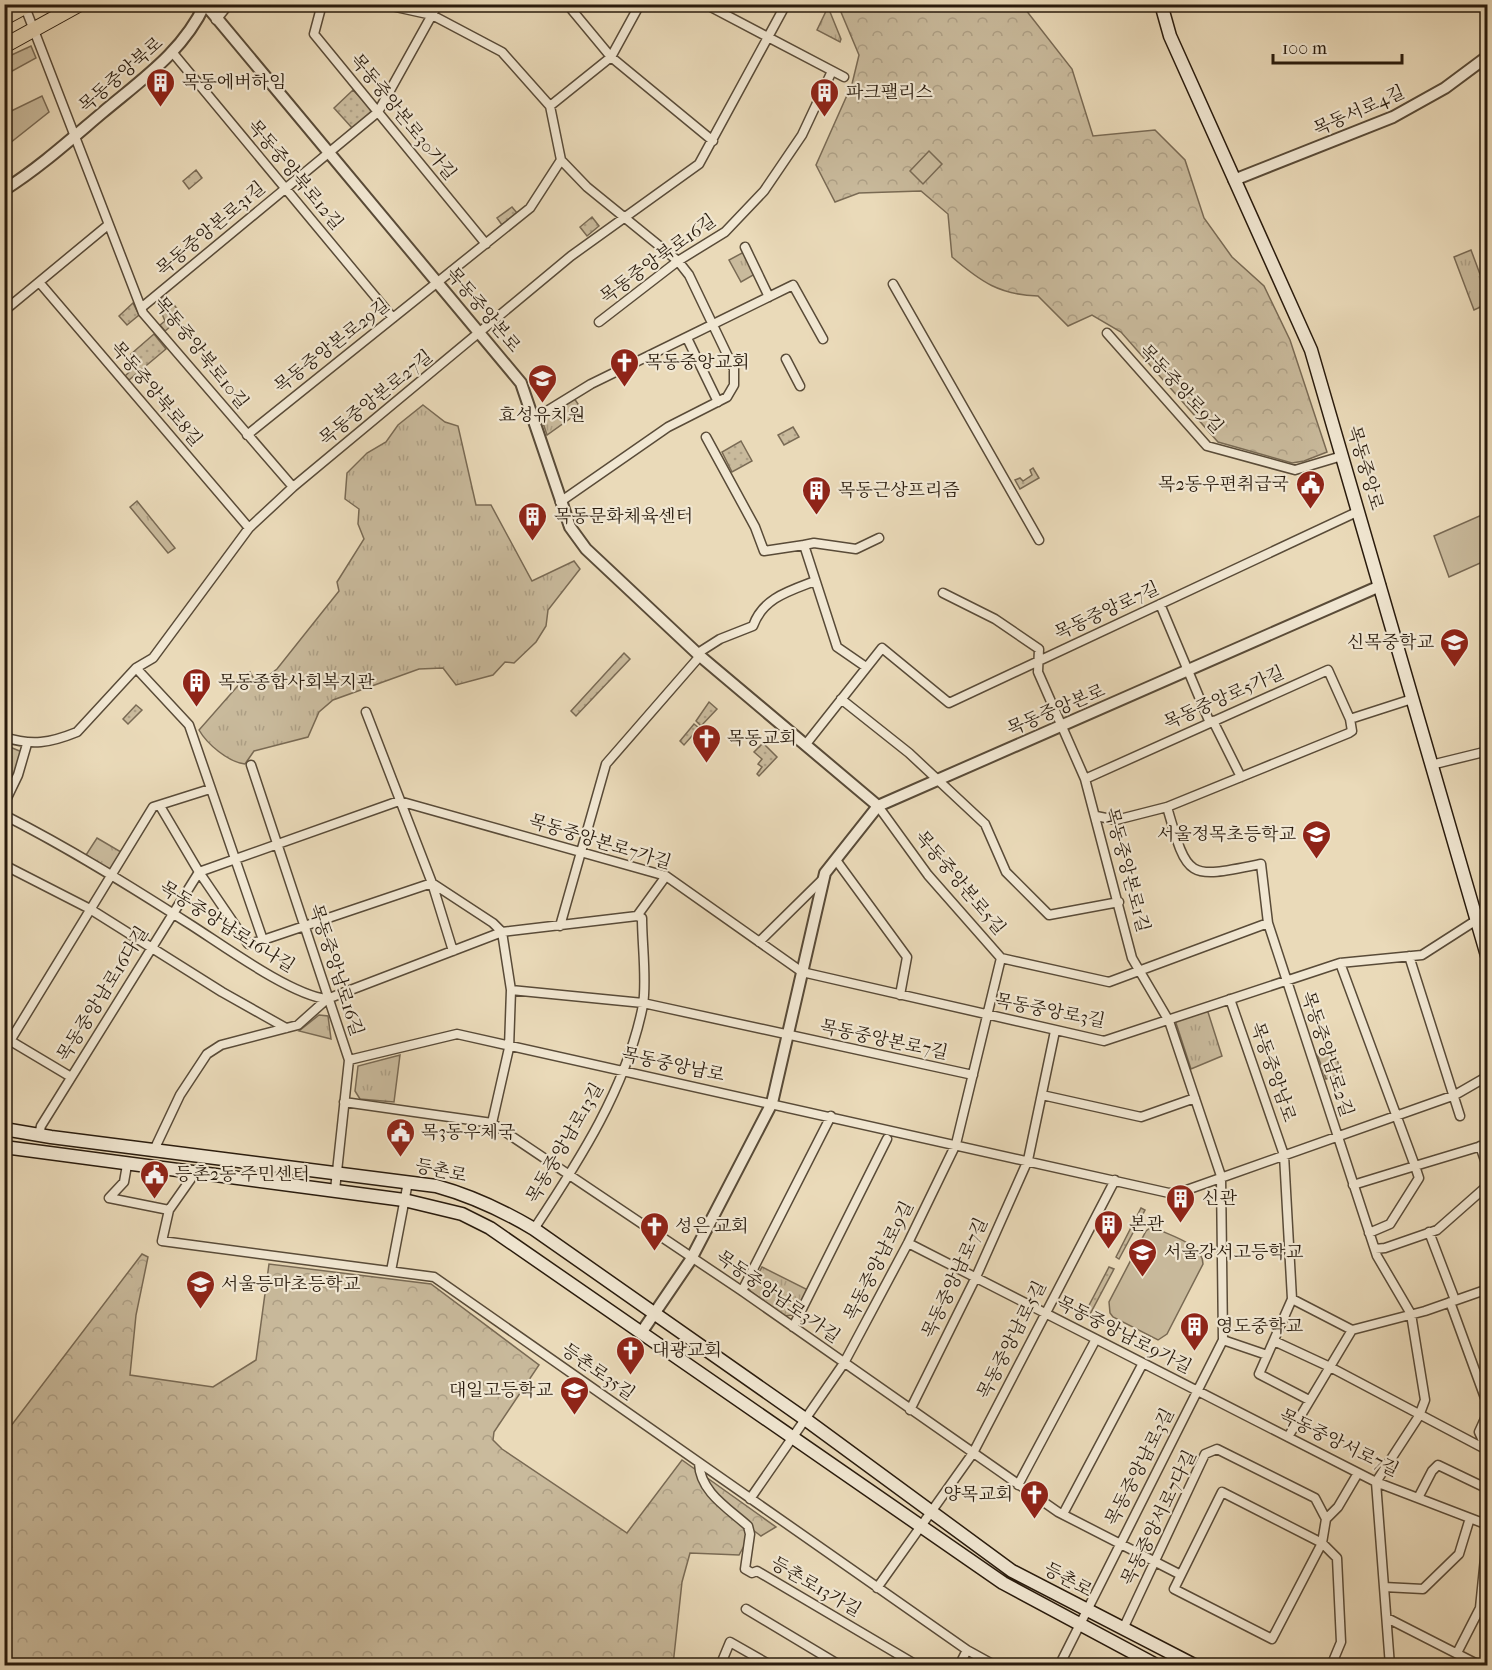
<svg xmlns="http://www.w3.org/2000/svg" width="1492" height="1670" font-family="'IM FELL French Canon','Noto Serif KR',serif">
<defs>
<pattern id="grass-tufts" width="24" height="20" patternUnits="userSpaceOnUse" patternTransform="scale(1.5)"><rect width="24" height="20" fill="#c9ba9c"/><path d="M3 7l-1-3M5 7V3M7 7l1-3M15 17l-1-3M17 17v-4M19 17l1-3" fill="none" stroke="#ad9f85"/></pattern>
<pattern id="forest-crowns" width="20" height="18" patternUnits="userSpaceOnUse" patternTransform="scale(1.5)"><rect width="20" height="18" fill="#c9ba9c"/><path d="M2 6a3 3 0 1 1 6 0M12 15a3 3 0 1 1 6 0" fill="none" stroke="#ad9f85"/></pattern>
<pattern id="garden-dots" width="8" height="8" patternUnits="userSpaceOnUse" patternTransform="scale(1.5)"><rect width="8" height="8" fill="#c9ba9c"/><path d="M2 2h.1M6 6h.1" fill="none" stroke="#ad9f85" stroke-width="1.8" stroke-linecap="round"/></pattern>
</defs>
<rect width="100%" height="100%" fill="#eadab9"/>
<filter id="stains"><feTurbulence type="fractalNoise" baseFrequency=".00333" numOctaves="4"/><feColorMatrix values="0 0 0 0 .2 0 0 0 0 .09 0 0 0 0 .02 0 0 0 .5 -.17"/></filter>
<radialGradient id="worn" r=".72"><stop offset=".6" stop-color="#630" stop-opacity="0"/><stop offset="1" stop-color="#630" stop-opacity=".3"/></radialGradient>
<path fill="url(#grass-tufts)" stroke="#796a54" stroke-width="1.5" d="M828,7L841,39L840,42L817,30Z
M1471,250L1487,293V304L1474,310L1454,257Z
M744,252L755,274L741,282L729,260Z
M574,398L582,410L547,435L542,420Z
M423,405L445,422L458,426L476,505H491L532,581L574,561L580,569L548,610L546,626L536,642L514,663L505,662L493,675L456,685L443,668L419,669L333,700L319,712L308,737L254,751L245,764C228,762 207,744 199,730L250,672L257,684L277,669L339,591L337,582L364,539L358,524L359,509L345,499L347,473L367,453L386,442L398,425Z
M137,501L175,548L168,553L130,507Z
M5,745L22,752L13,779L5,775Z
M97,838L121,852L110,870L86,855Z
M1207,1009L1222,1056L1191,1069L1175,1020Z
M319,1015L328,1016L331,1039L299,1031Z
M1333,1048L1342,1074L1326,1079L1317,1054Z
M400,1055L394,1102L360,1099L355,1091L358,1066Z
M762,1267L808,1290L794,1315L783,1316L749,1290Z"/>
<path fill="url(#forest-crowns)" stroke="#796a54" stroke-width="1.5" d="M838,5H1022L1072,69L1093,136L1155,130L1185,160L1204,218L1232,257L1264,286L1290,340L1327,452L1304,461L1292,463L1218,442L1121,332L1092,315L1068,326L1038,296C1000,295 981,282 952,257L948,214L921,191L859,193L835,202L816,165L852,84L859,55Z
M31,46L36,58L5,75V58Z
M142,1254L148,1257L136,1315L130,1375L213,1387L256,1360L269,1264L431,1284L539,1365L494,1432L493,1440L502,1449L627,1533L682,1460L776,1527L761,1536L753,1530L739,1555L690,1553L682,1582L673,1665H5L4,1435Z"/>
<path fill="url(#garden-dots)" stroke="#796a54" stroke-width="1.5" d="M353,90L371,109L370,114L353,129L334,108Z
M196,170L202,178L189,189L183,181Z
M512,207L517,213L502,225L497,218Z
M592,217L599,226L587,236L580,227Z
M166,295L183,316L165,331L160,325L165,321L162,314L169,307L162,299Z
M133,303L139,315L127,325L119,316Z
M154,334L166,349L129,380L125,376L139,363L131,354Z
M793,427L799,437L784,445L778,435Z
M741,441L752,461L732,472L722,452Z
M1033,468L1039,478L1020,489L1015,480L1020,478L1023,481L1032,475L1030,470Z
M624,653L630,659L576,716L571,711Z
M709,702L717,709L701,726L696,721Z
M136,705L142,710L128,724L123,719Z
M694,724L699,728L684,745L680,741Z
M763,743L777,757L759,776L757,774L762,767L758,764L762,759L754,752Z
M1141,1208L1145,1210L1119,1259L1116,1257Z
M1109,1267L1114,1269L1089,1316L1085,1313Z"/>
<path fill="#c9ba9c" stroke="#796a54" stroke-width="1.5" d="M42,96L49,112L5,147V114Z
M929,151L942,164L923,184L910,171Z
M1484,514L1487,515V560L1449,577L1434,536Z
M1150,1228H1155C1171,1236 1203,1244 1203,1264L1167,1334L1158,1340L1113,1317L1110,1313L1109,1302L1146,1231Z"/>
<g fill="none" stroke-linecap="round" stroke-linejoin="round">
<defs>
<path id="minor" d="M322,4L314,34L486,244
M567,4L611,57L713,141
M705,4L844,77
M25,7L143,313L293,487
M216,20L229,4
M173,53L393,318
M550,106L611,57L640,4
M745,247L769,297
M39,282L249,528
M893,284L1039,540
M141,308L378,112L438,4
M4,311L108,225
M599,322L678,261L725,232L764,191L802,135L832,71
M1107,333L1207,446L1295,470L1342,456
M687,338L718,402
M786,359L800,386
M534,419L591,384L793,285L823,339
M247,435L530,208L561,160L550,106L502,52L432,15L382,4
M706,437L755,527L764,551L804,545L837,647L866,667
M560,502L668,427L727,397L734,385V369L689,275L678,261L587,187L561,160
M804,545L814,543L856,549L879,538
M943,593L995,619L1039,649L1038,672L1085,779L1132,958L1169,1021L1221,1176L1223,1340L1059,1666
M1160,604L1210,723
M698,653L720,639L753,626C763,598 789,591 815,581
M136,668L189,725L263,940L432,883L493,923L502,932L511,990L509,1048L492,1123
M841,699L909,753L985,824L1006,872L1049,915L1119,902
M366,712L432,883L453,951
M1213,721L1241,777
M4,737C32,746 50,743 77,732L136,668L153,658L249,528L293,487L571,256L699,164L786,4
M806,744L882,648L949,703L1359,511
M251,765L349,1060L335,1190
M1431,765L1488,751
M1085,779L1328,670L1350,719
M4,804L18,775L27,744
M160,806L199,872L248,944L263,940
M878,806L928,875L1001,958L1109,982L1268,923
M1167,807C1188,880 1187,879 1261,864L1268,923L1377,1256L1411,1314L1425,1400L1419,1416L1376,1482L1390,1666
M4,815C69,848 130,886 191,925C224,946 291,995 327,999
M1096,816L1116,820L1167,807L1349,733L1352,731L1350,719L1412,699
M836,860L907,957L900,995
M4,865L90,909L222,992L286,1028
M560,926L606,764L700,656
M759,942L823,879
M1409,956L1460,1116
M1340,963L1415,1166L1488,1144
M511,990L643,1003L973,1075
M1230,999L1284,1155L1292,1299L1259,1374L1309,1400
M4,1037L71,1077
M10,1041L153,807L210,789
M349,1060L457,1034L1169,1193L1181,1192L1455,1095L1488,1076
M1042,1095L1141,1117L1195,1098
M344,1102L492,1123L742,1291L1058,1512L1181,1575
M39,1135L41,1126L199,872L399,801L666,876L802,972L1104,1041L1340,963L1422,955L1475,921
M1480,1146L1488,1169
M154,1150L180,1095L207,1054L221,1045L298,1025L327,999L502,932L637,916
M127,1165L124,1182L109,1198L169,1210L162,1241L434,1277L967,1650L996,1666
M1353,1185L1415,1166L1419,1178L1390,1224L1369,1233
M169,1210L195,1173
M534,1229C579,1161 627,1087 643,1005C647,980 642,944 642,918L637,916L666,876
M1429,1232L1455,1300
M908,1243L1376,1482L1488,1525
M1375,1249L1385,1248L1437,1230L1488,1185
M391,1271L408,1182
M742,1291L831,1116
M1292,1299L1352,1330L1425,1311L1488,1289
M1450,1302L1488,1406
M793,1327L887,1139
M1223,1340L1267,1355
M1274,1341L1330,1367L1487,1450
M910,1410L976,1277L1028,1160L1055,1031
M1288,1437L1352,1330
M1487,1450L1479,1432L1488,1412
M699,1463C700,1492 728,1508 748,1526L750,1534L745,1569L752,1573L757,1571L918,1666
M1018,1485L1096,1339
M1418,1498L1432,1471L1438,1465L1488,1489
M750,1499L844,1363L908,1243L956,1144L1001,958
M1063,1514L1143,1363
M1384,1587L1423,1589L1459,1554L1470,1518
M877,1588L973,1453L1115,1180
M746,1609L841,1666
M1387,1618L1481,1666
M1123,1629L1205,1454L1217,1449L1315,1498L1326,1519
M1457,1653L1480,1608L1488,1528
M720,1666L730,1642L772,1666
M959,1666L967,1650
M1331,1666L1341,1642L1337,1558L1322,1543L1222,1492L1174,1589L1272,1639L1322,1543L1326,1519L1338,1507L1358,1473"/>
<path id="tertiary" d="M205,4L521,383L570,527L586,549L700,656L878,806L1380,586
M1234,180L1393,117L1445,88L1488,56
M4,190C39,168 70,140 102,113C141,80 183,52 205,4
M641,1333L690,1261L772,1103L825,873L878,806"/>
<path id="secondary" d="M1161,4L1170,36L1311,350L1488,959
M4,1129L51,1137L436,1186C472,1196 502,1210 534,1229L805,1419L1012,1571L1196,1666
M4,1147L404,1200L462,1214L490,1228L1003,1583L1158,1666"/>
<path id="primary" d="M4,18L30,4
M4,46L80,4"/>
</defs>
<use href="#minor" stroke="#594b38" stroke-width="11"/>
<use href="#tertiary" stroke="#594b38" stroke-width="14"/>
<use href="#secondary" stroke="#291b0d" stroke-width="15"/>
<use href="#primary" stroke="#291b0d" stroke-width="16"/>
<use href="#minor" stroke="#f1e7d2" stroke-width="8"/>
<use href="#tertiary" stroke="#f1e7d2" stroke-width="10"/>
<use href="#secondary" stroke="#f1e7d2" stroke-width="12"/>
<use href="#primary" stroke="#eadab9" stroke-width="14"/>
</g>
<defs>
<symbol id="building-pin" viewBox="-11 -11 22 30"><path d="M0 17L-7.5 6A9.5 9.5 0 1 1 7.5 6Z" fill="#8f2418" stroke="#f1e7d2"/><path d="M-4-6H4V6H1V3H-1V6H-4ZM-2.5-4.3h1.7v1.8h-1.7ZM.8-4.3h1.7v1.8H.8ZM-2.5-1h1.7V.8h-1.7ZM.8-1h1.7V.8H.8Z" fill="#fff"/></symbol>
<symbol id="church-pin" viewBox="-11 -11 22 30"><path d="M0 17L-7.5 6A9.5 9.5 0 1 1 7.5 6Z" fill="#8f2418" stroke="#f1e7d2"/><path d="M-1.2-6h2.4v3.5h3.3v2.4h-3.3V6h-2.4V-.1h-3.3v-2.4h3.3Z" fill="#fff"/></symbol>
<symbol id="school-pin" viewBox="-11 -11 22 30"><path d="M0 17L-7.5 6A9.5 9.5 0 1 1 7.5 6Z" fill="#8f2418" stroke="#f1e7d2"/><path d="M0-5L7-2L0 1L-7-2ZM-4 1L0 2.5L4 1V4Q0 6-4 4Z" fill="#fff"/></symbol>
<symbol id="civic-pin" viewBox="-11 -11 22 30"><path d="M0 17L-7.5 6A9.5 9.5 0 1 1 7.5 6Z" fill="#8f2418" stroke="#f1e7d2"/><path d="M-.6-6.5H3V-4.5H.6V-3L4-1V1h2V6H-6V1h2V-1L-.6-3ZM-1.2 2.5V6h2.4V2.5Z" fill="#fff"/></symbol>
</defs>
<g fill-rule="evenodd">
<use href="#building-pin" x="144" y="66" width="33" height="45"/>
<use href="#building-pin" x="808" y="76" width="33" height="45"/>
<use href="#church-pin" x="608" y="346" width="33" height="45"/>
<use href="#school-pin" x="526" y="362" width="33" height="45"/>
<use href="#civic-pin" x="1294" y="468" width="33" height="45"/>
<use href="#building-pin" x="800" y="474" width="33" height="45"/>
<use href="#building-pin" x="516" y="500" width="33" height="45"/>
<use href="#school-pin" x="1438" y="626" width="33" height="45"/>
<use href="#building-pin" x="180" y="666" width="33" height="45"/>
<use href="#church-pin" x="690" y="722" width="33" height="45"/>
<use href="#school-pin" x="1300" y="818" width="33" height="45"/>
<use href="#civic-pin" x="384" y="1116" width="33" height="45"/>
<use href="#civic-pin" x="138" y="1158" width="33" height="45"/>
<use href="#building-pin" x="1164" y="1182" width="33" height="45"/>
<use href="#building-pin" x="1092" y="1208" width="33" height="45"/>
<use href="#church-pin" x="638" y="1210" width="33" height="45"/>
<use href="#school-pin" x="1126" y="1236" width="33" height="45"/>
<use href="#school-pin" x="184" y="1268" width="33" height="45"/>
<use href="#building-pin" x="1178" y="1310" width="33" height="45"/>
<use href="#church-pin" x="614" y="1334" width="33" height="45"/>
<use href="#school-pin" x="558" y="1374" width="33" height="45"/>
<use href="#church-pin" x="1018" y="1478" width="33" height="45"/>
</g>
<g text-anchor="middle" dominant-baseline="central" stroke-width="4.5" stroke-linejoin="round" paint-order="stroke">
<g font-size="18" fill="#291b0d" stroke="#f1e7d2">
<text transform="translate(121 75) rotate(-41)">목동중앙북로</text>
<text transform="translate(1359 111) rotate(-24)">목동서로4길</text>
<text transform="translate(403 117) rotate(51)">목동중앙본로30가길</text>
<text transform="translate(295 175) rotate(50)">목동중앙북로12길</text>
<text transform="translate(211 229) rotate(-40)">목동중앙본로31길</text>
<text transform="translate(658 259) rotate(-36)">목동중앙북로16길</text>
<text transform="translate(483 310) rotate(50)">목동중앙본로</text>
<text transform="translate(332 346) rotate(-38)">목동중앙본로29길</text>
<text transform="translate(201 353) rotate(51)">목동중앙북로10길</text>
<text transform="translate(1181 389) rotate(47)">목동중앙로9길</text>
<text transform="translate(156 394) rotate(50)">목동중앙북로8길</text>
<text transform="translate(376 398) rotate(-39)">목동중앙본로27길</text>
<text transform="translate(1365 468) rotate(74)">목동중앙로</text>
<text transform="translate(1107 611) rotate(-25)">목동중앙로7길</text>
<text transform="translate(1224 698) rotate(-24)">목동중앙로5가길</text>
<text transform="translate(1056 710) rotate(-23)">목동중앙본로</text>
<text transform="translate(600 842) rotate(17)">목동중앙본로7가길</text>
<text transform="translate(1127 870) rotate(75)">목동중앙본로1길</text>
<text transform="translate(960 883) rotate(50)">목동중앙본로5길</text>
<text transform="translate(227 927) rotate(32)">목동중앙남로16나길</text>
<text transform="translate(336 970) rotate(72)">목동중앙남로16길</text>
<text transform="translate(103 994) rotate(-58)">목동중앙남로16다길</text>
<text transform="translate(1050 1011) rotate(11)">목동중앙로3길</text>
<text transform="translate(884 1040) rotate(12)">목동중앙본로7길</text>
<text transform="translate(1327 1054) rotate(72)">목동중앙남로2길</text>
<text transform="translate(673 1065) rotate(12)">목동중앙남로</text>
<text transform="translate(1273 1072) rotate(71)">목동중앙남로</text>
<text transform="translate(565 1143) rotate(-60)">목동중앙남로13길</text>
<text transform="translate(441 1171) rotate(12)">등촌로</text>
<text transform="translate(879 1261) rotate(-63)">목동중앙남로9길</text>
<text transform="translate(955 1278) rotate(-65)">목동중앙남로7길</text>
<text transform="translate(778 1297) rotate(35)">목동중앙남로3가길</text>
<text transform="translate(1124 1335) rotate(27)">목동중앙남로9가길</text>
<text transform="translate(1012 1340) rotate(-63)">목동중앙남로5길</text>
<text transform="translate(598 1372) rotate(35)">등촌로35길</text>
<text transform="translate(1339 1443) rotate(26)">목동중앙서로7길</text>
<text transform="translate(1140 1467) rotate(-63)">목동중앙남로3길</text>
<text transform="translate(1159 1518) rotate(-64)">목동중앙서로7다길</text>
<text transform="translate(1068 1580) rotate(28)">등촌로</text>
<text transform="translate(816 1587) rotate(30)">등촌로13가길</text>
</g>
<g font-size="18" fill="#291b0d" stroke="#f1e7d2" text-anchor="start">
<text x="182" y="82">목동에버하임</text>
<text x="846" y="92">파크팰리스</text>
<text x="645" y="362">목동중앙교회</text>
<text x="542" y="415" text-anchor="middle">효성유치원</text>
<text x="1289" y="484" text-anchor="end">목2동우편취급국</text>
<text x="838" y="490">목동근상프리즘</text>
<text x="554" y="516">목동문화체육센터</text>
<text x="1434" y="642" text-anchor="end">신목중학교</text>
<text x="218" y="682">목동종합사회복지관</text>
<text x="727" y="738">목동교회</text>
<text x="1296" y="834" text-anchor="end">서울정목초등학교</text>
<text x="421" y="1132">목3동우체국</text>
<text x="175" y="1174">등촌2동 주민센터</text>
<text x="1202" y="1198">신관</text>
<text x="1129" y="1224">본관</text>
<text x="675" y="1226">성은 교회</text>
<text x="1164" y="1252">서울강서고등학교</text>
<text x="221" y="1284">서울등마초등학교</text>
<text x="1216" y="1326">영도중학교</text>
<text x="652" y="1350">대광교회</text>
<text x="553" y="1390" text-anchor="end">대일고등학교</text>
<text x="1013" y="1494" text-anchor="end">양목교회</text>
</g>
</g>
<rect width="1492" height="1670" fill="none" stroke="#eadab9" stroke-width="24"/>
<rect x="6" y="6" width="1480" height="1658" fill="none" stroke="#291b0d" stroke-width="3"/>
<rect x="12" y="12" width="1468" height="1646" fill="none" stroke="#291b0d" stroke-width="1.5"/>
<path d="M1273 54v9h129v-9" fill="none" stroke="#291b0d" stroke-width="3"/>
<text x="1282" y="54" font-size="18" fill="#291b0d" stroke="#f1e7d2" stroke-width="4.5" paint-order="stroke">100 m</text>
<rect width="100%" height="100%" filter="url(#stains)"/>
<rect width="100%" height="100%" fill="url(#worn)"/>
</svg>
